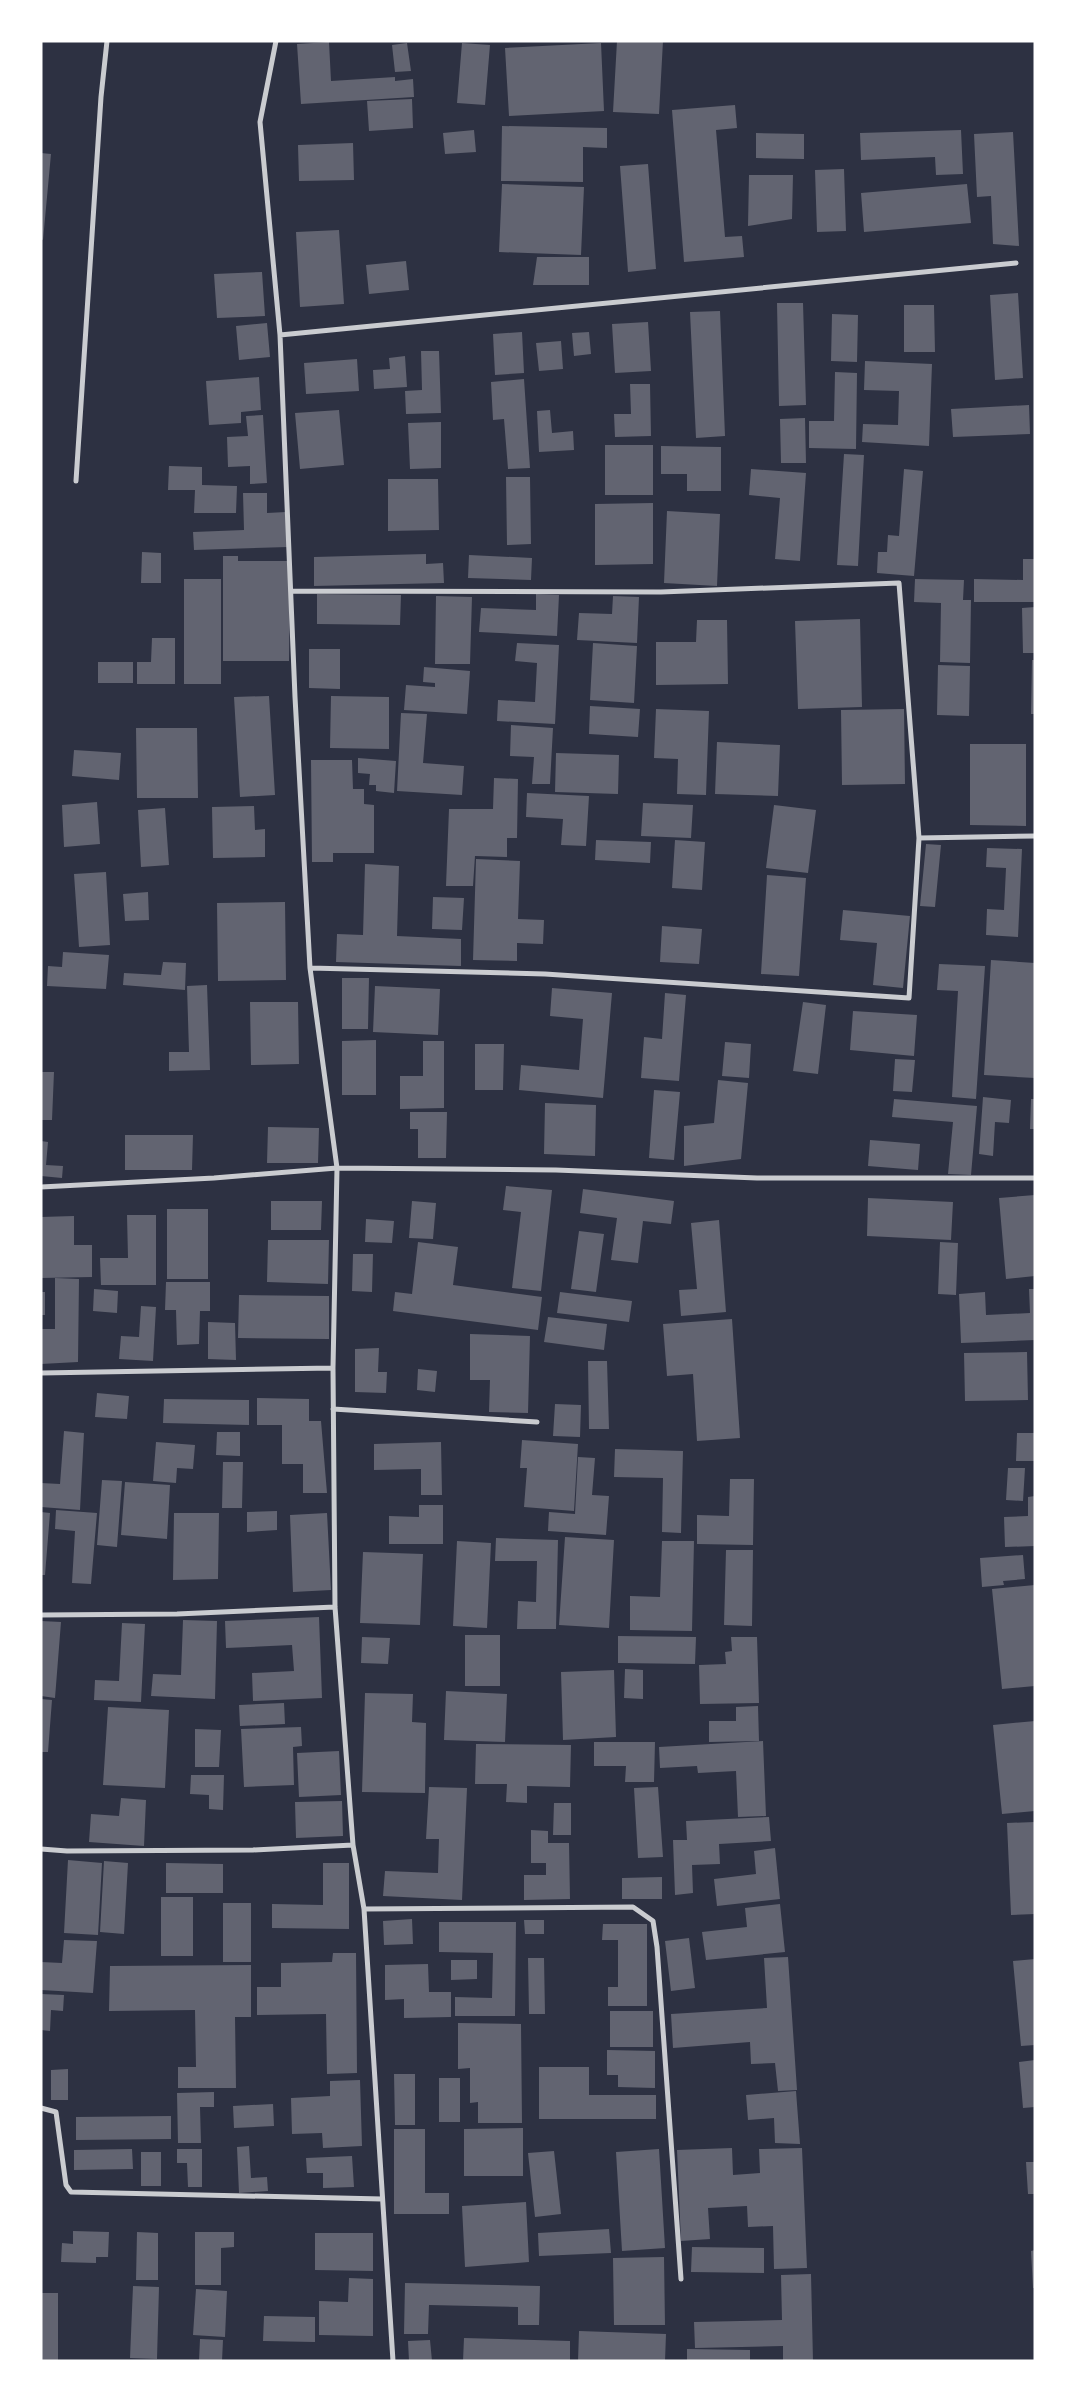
<svg xmlns="http://www.w3.org/2000/svg" width="1076" height="2402" font-family="Rubik,sans-serif">
<rect width="100%" height="100%" fill="#2d3142"/>
<path fill="#626471" d="M617,41H663L659,114L613,112Z
M329,42L331,81L395,77V81L413,79L414,97L301,104L297,44Z
M407,43L411,71L395,72L392,45Z
M462,43L490,45L485,105L457,103Z
M601,43L604,111L509,116L505,48Z
M412,99L413,128L369,131L367,101Z
M735,105L737,128L716,130L725,237L742,236L744,257L684,262L672,110Z
M502,126L607,128V148L583,147V182L501,181Z
M474,130L476,152L445,154L443,133Z
M961,130L963,174L936,175L935,157L861,160L860,133Z
M1013,132L1019,246L993,244L991,196L977,197L974,134Z
M756,133L804,134V159L756,158Z
M353,143L354,180L299,181L298,145Z
M41,153L51,154L43,240L41,239Z
M648,164L656,269L628,272L620,166Z
M844,169L846,231L817,232L815,170Z
M749,175H793L792,219L748,226Z
M502,184L584,187L581,255L499,252Z
M967,184L971,223L864,232L861,193Z
M339,230L344,304L300,307L296,232Z
M537,257H589V285H533Z
M406,261L409,290L369,294L366,265Z
M262,272L265,316L217,318L214,274Z
M1018,293L1023,378L995,380L990,295Z
M777,303H803L806,405L779,406Z
M904,305H934L935,352H904Z
M720,311L725,436L696,438L690,312Z
M832,314L858,315L857,362L831,361Z
M648,322L651,371L615,373L612,324Z
M267,323L270,357L239,360L236,326Z
M522,332L524,373L495,375L493,334Z
M589,332L591,354L574,356L572,333Z
M561,341L563,369L539,371L536,343Z
M421,351H439L441,413L406,414L405,391L422,390Z
M405,356L407,387L374,389L373,370L390,369L389,358Z
M357,359L359,391L306,394L304,363Z
M865,361L932,364L929,446L862,442L863,424L898,425L899,391L864,390Z
M835,372L857,373L856,449L809,448V421H834Z
M259,377L261,410L241,412V423L209,425L206,381Z
M524,379L530,468L508,469L504,419L493,420L491,382Z
M630,384H650L651,436L615,437L614,414H631Z
M1029,405L1030,434L953,437L951,409Z
M339,410L344,465L300,469L295,413Z
M550,410L552,433L573,431L574,450L539,452L537,411Z
M263,415L267,483L250,484V466L228,467L227,437L248,436L246,416Z
M805,418L806,463H781L780,419Z
M441,422V468L410,469L408,423Z
M605,445H653V495H605Z
M661,446L721,447V491H687V474H661Z
M844,454L864,455L858,566L837,565Z
M169,466L202,467V485L237,486L236,513H194L195,490H168Z
M751,469L806,473L800,561L775,559L780,498L749,495Z
M904,469L923,471L914,576L877,573L878,552H887L888,535L899,536Z
M506,477H530L531,544L507,545Z
M388,479H438L439,530L388,531Z
M243,493H267V513L286,512L288,547L194,550L193,532L244,530Z
M653,503V564L595,565V504Z
M667,511L720,514L717,586L664,583Z
M142,552L161,553V583H141Z
M426,554V564L443,563L444,583L314,586V557Z
M469,555L532,558L531,580L468,578Z
M223,556H238V561H290L289,661H223Z
M1023,559H1035V602H974V579L1023,580Z
M184,579H221V684H184Z
M915,579L964,580L963,600H971L970,663L940,662L941,603L914,602Z
M317,594L401,595L400,625L317,624Z
M536,594L559,595L557,636L479,632L481,608L536,610Z
M436,596L472,597L470,664H435Z
M613,596L639,597L637,643L577,640L579,613L612,614Z
M1035,607V653H1023L1022,608Z
M860,619L862,707L798,709L795,621Z
M697,620H727L728,684L656,685V642H696Z
M152,638H175V684H137V662H151Z
M517,643L559,645L555,724L497,721L498,700L535,702L537,663L515,661Z
M593,643L637,646L634,703L590,700Z
M309,649H340V689L309,688Z
M1032,660H1035V714H1031Z
M98,662H133V683H98Z
M938,665L970,666L969,716L937,715Z
M424,667L470,671L467,714L404,710L406,685L435,687V683L423,682Z
M269,696L275,795L240,797L234,697Z
M331,696L389,697V749L330,748Z
M590,706L640,709L638,737L589,734Z
M656,709L709,711L706,795L677,794L678,759L654,758Z
M904,709L905,784L842,785L841,710Z
M401,713L427,714L423,763L464,766L462,795L397,791Z
M511,725L553,728L550,784H532L534,757L510,756Z
M136,728H197L198,798H137Z
M717,742L780,745L778,796L715,794Z
M970,744H1026V826L970,825Z
M74,750L121,753L119,780L72,776Z
M556,753L619,755L618,794L555,792Z
M358,758L396,761L394,793L376,791V785H369L370,774L358,773Z
M311,760H352L353,789H364V804L374,805V853H333V862H312Z
M494,778L518,779L517,838H507V857L475,856L473,886H446L449,809H493Z
M527,793L589,796L586,846L561,845L563,819L526,817Z
M97,802L100,844L64,847L62,805Z
M643,803L693,805L691,838L641,836Z
M774,805L816,810L808,873L766,868Z
M254,806L255,830L265,829V857L213,858L212,807Z
M165,808L169,865L141,867L138,810Z
M596,840L651,842L650,863L595,860Z
M675,840L705,842L702,890L672,888Z
M926,844L941,845L935,907L920,906Z
M987,848L1022,849L1018,937L986,935L987,909L1004,910L1006,868L986,867Z
M476,859L520,861L518,919L544,920L543,944L517,943V961L473,960Z
M365,864L399,866L397,936L461,939V966L336,962L337,934L363,935Z
M106,872L110,945L79,947L74,874Z
M767,875L806,878L799,976L761,974Z
M148,892L149,920L125,921L123,894Z
M433,897L464,898L462,930L432,929Z
M285,902L286,980L218,981L217,903Z
M843,910L910,916L903,988L873,985L877,943L840,940Z
M662,926L702,929L699,964L660,962Z
M63,952L109,955L106,989L47,986L48,966L62,967Z
M991,960L1035,963V1078L984,1075Z
M163,962L186,963L185,990L123,985L124,973L161,975Z
M939,964L985,966L976,1099L952,1097L958,991L937,990Z
M342,978H369L368,1029H342Z
M207,985L210,1070L169,1071V1052H189L187,986Z
M375,986L440,989L438,1035L373,1032Z
M552,988L612,993L603,1098L519,1090L521,1065L579,1070L583,1019L550,1016Z
M665,993L686,995L679,1081L641,1078L644,1037L662,1039Z
M250,1002H298L299,1064L251,1065Z
M803,1002L826,1005L818,1074L793,1071Z
M853,1011L917,1015L914,1056L850,1050Z
M376,1040V1095H342V1041Z
M423,1041H444V1108L400,1109V1076H423Z
M725,1042L751,1044L749,1078L722,1076Z
M475,1044H504L503,1090H475Z
M895,1059L915,1060L912,1092L893,1091Z
M41,1072H54L52,1120H41Z
M718,1080L748,1083L741,1159L684,1166V1126L714,1123Z
M654,1090L680,1092L674,1160L649,1158Z
M983,1097L1011,1100L1009,1123L995,1122L993,1156L979,1154Z
M894,1099L977,1106L971,1175L948,1174L953,1122L892,1117Z
M1031,1099H1035V1129H1030Z
M545,1103L596,1105L595,1156L544,1154Z
M410,1112H447L446,1158H418V1129H410Z
M268,1127L319,1128L318,1163H267Z
M125,1135H193L192,1170H125Z
M870,1140L920,1144L918,1170L868,1166Z
M41,1141L48,1142L46,1165L63,1166L62,1178L41,1176Z
M506,1186L552,1190L541,1291L512,1288L521,1212L503,1210Z
M583,1189L674,1201L671,1224L643,1221L638,1263L611,1260L617,1218L580,1213Z
M1035,1195V1276L1006,1279L999,1198Z
M868,1198L953,1202L951,1240L867,1236Z
M271,1201H322L321,1230H271Z
M412,1201L436,1203L433,1239L409,1238Z
M167,1209H208V1279H167Z
M127,1215H156V1285H101L100,1258H128Z
M74,1216V1245H92V1277L41,1278V1217Z
M366,1219L394,1221L392,1243L365,1242Z
M719,1220L726,1312L681,1316L679,1290L697,1289L691,1223Z
M579,1231L604,1234L596,1292L571,1289Z
M268,1240H329L328,1284L267,1282Z
M418,1242L458,1247L453,1285L542,1297L538,1330L393,1311L395,1292L412,1294Z
M940,1242L958,1243L956,1295L938,1294Z
M353,1254H373L372,1292L352,1291Z
M55,1278L79,1279L78,1362L41,1364V1329H55Z
M166,1282H210V1311H200L199,1344L177,1345L176,1310H165Z
M94,1289L118,1291L117,1313L93,1311Z
M1029,1289H1035V1340L961,1343L959,1294L985,1292L986,1315L1030,1313Z
M41,1292H45V1315H41Z
M560,1292L632,1301L629,1322L557,1313Z
M239,1295L329,1296V1339L238,1338Z
M141,1306L156,1307L153,1361L119,1359L121,1336L139,1337Z
M548,1317L607,1324L604,1350L544,1342Z
M732,1319L740,1438L697,1441L693,1374L667,1376L663,1324Z
M208,1322L235,1323L236,1360L208,1359Z
M470,1334L530,1336L528,1413L489,1412L490,1380H470Z
M379,1348L378,1372H387L386,1393L355,1392V1349Z
M1027,1352L1028,1400L965,1401L964,1353Z
M588,1361H607L609,1429H589Z
M418,1369L437,1371L435,1392L417,1390Z
M97,1393L129,1396L127,1419L95,1417Z
M257,1398L309,1399V1421H321L327,1493H303V1464H282V1425H257Z
M164,1399L249,1400V1425L163,1423Z
M555,1404L581,1405L580,1437L553,1436Z
M64,1431L84,1433L80,1510L41,1507V1483L60,1484Z
M217,1432H240V1456L216,1455Z
M1017,1433H1035V1461H1016Z
M522,1440L578,1444L574,1511L524,1507L527,1468H520Z
M156,1442L195,1445L193,1469L177,1468L176,1483L153,1481Z
M441,1442L442,1495H421V1469L374,1470V1444Z
M615,1449L683,1451L681,1533L662,1532L663,1478L614,1477Z
M578,1457L595,1458L592,1495L609,1496L606,1535L548,1531L549,1512L575,1514Z
M223,1462H243L242,1508H222Z
M1008,1468H1025L1023,1501L1006,1500Z
M730,1479H754L753,1545L697,1544V1515L729,1516Z
M102,1480L122,1481L117,1547L97,1545Z
M125,1482L170,1485L167,1539L121,1535Z
M1035,1496V1546L1005,1547L1004,1517L1028,1516V1497Z
M419,1505H443V1544H389V1516L419,1517Z
M56,1510L97,1513L91,1584L72,1583L75,1531L55,1529Z
M277,1511V1530L247,1532V1512Z
M41,1512L50,1513L45,1575H41Z
M174,1513H219L218,1579L173,1580Z
M327,1513L331,1590L293,1592L290,1515Z
M565,1537L614,1540L609,1628L559,1625Z
M496,1538L558,1540L556,1629H517L518,1601L536,1602L537,1561H495Z
M457,1541L491,1543L487,1628L453,1626Z
M662,1541H694L692,1631L630,1630V1596L660,1597Z
M726,1550H753L752,1626L724,1625Z
M363,1552L423,1554L420,1625L360,1623Z
M1023,1555L1025,1579L1003,1581L1004,1585L982,1587L980,1558Z
M1035,1585V1686L1002,1689L992,1589Z
M319,1617L322,1698L253,1701L252,1673L294,1671L292,1645L226,1648L225,1621Z
M183,1620L217,1621L215,1699L151,1696L153,1674L181,1675Z
M41,1621L61,1622L55,1698L41,1696Z
M122,1623L145,1624L141,1702L94,1700L95,1680L119,1681Z
M465,1635H500V1686H465Z
M618,1636L696,1637L695,1664L618,1663Z
M362,1637L390,1638L388,1664L361,1663Z
M731,1637H757L759,1703L700,1704L699,1665L726,1664L725,1652L732,1651Z
M625,1669L643,1670V1699L624,1698Z
M614,1670L616,1737L563,1740L561,1672Z
M446,1691L507,1694L505,1742L444,1740Z
M365,1693L413,1694L412,1722L426,1723L425,1793L362,1792Z
M41,1699L52,1700L48,1752H41Z
M284,1703L285,1724L240,1726L239,1705Z
M758,1706L759,1741L709,1742V1721H736V1707Z
M108,1707L169,1710L165,1788L103,1785Z
M1035,1721V1811L1002,1814L993,1725Z
M301,1727L302,1746L293,1747L294,1785L244,1787L241,1729Z
M195,1729L221,1730L219,1767H195Z
M763,1741L766,1816L738,1817L736,1771L698,1773L697,1766L660,1768L659,1747Z
M594,1742H655L654,1782H625L626,1766H594Z
M476,1744L571,1745L570,1787L527,1786V1803L506,1802L507,1784H475Z
M339,1751L341,1795L299,1797L297,1753Z
M191,1775H224L223,1810L209,1809V1795L190,1794Z
M429,1787L467,1788L462,1900L383,1896L385,1871L438,1873L439,1839H426Z
M658,1787L663,1857L638,1858L634,1788Z
M121,1798L146,1800L144,1846L89,1842L91,1814L119,1816Z
M342,1801L343,1836L296,1838L295,1802Z
M554,1803H571V1835H553Z
M769,1817L771,1841L719,1844L720,1864L692,1865L693,1893L675,1895L673,1840H687L686,1821Z
M1035,1822V1914L1011,1915L1007,1823Z
M531,1830L548,1831V1843H569L570,1899L524,1900V1875H546V1863H531Z
M775,1848L780,1899L717,1906L714,1879L756,1874L754,1851Z
M68,1860L102,1863L98,1935L64,1933Z
M104,1861L128,1863L124,1934L100,1932Z
M166,1863L223,1864V1893H166Z
M323,1863H349V1929L272,1928V1904L323,1905Z
M662,1877V1899H622V1878Z
M161,1897H193V1956H161Z
M223,1903H251V1962H223Z
M780,1904L785,1952L706,1960L702,1932L747,1927L745,1908Z
M412,1919L413,1944L384,1945L383,1921Z
M524,1920H544V1934H525Z
M439,1922H516L515,2016H455V1997L492,1998L493,1953L439,1952Z
M603,1924H647V2006H608V1987H618V1940H602Z
M689,1938L695,1988L671,1991L665,1941Z
M64,1940L97,1941L93,1993L41,1990V1962L62,1963Z
M333,1953H356L357,2073L327,2074L326,2014L257,2015V1987H281V1963L332,1962Z
M788,1957L797,2090L778,2091L775,2063L751,2064L750,2042L673,2048L671,2014L767,2008L764,1958Z
M528,1958H544L545,2014H529Z
M1035,1959V2045L1021,2046L1013,1961Z
M451,1960H477V1979L451,1980Z
M428,1964L429,1992H451V2017L404,2018V1999L385,2000V1965Z
M251,1965V2017H235L236,2088H178V2067H196L195,2010L109,2011L110,1966Z
M41,1994L64,1995L63,2011L51,2010L50,2031L41,2030Z
M610,2011H653V2047H610Z
M458,2023L521,2024L522,2123H478V2102L470,2103V2068L458,2069Z
M607,2050L655,2051V2088L618,2087V2075H607Z
M1035,2060V2107L1023,2108L1019,2062Z
M539,2067H589V2095H656V2119H539Z
M68,2069V2100H51V2070Z
M394,2074H415V2125H395Z
M439,2078H460V2122H439Z
M360,2080L362,2146L323,2148L322,2133L292,2134L291,2098L330,2096V2081Z
M796,2091L800,2144L775,2143L774,2118L748,2120L746,2095Z
M214,2092V2107H200L201,2143H178L177,2093Z
M273,2104L274,2126L234,2128L233,2106Z
M171,2116V2139L76,2140V2117Z
M523,2128V2176H464V2129Z
M394,2129H425V2193H449V2214H394Z
M249,2146L251,2178L267,2177L268,2191L239,2193L237,2147Z
M732,2148L733,2175L760,2173L759,2149L802,2148L807,2268L774,2269L773,2226L748,2227L747,2206L708,2208L710,2239L681,2241L677,2150Z
M132,2149L133,2169L74,2170V2150Z
M177,2149H202V2187H188L187,2163H177Z
M659,2149L665,2248L622,2251L616,2152Z
M554,2151L561,2214L535,2217L528,2153Z
M141,2152H161V2186H141Z
M352,2156L354,2187L323,2188V2173H307L306,2158Z
M1026,2162H1035V2194H1028Z
M526,2202L529,2262L465,2267L462,2206Z
M609,2229L611,2253L539,2256L538,2233Z
M73,2231L109,2232L108,2257H96V2263L61,2262L62,2243L73,2244Z
M137,2232L158,2233V2280H136Z
M195,2232H234V2247L221,2248V2285H195Z
M315,2233H373V2271L315,2270Z
M692,2247L764,2248V2273L691,2272Z
M1035,2250V2288H1033L1031,2251Z
M664,2257L665,2325H614L613,2258Z
M811,2274L813,2361H783V2346L695,2348L694,2322L782,2320L781,2275Z
M349,2278L373,2279V2336L319,2335V2301L348,2302Z
M405,2283L540,2286L539,2325H518V2307L429,2305L428,2334H404Z
M133,2286L159,2287L157,2359L130,2358Z
M196,2289L227,2291L225,2337L193,2335Z
M41,2293H58V2361H41Z
M264,2316L315,2317V2342L263,2341Z
M579,2331L666,2334L665,2361H578Z
M464,2338L570,2341V2361H463Z
M200,2339L223,2340L222,2361H199Z
M430,2340L432,2361H409L408,2341Z
M687,2349L750,2350V2361H687Z"/>
<g fill="none" stroke-linecap="round" stroke-linejoin="round">
<path stroke="#caccd0" stroke-width="5" d="M276,41L260,122L280,335L295,697L310,968L337,1168L333,1368L335,1607L353,1845L364,1909L393,2361
M280,335L1016,263
M76,481L101,97L107,41
M292,591L661,592L899,583L919,838L909,998L545,974L310,968
M919,838L1035,836
M41,1187L214,1178L337,1168L556,1170L757,1178H1035
M41,1373L333,1368
M333,1409L537,1422
M41,1615L177,1614L335,1607
M41,1849L67,1851L253,1850L353,1845
M364,1909L633,1907L653,1921L657,1947L681,2279
M41,2108L56,2112L66,2185L71,2192L382,2199"/>
</g>
<rect width="1076" height="2402" fill="none" stroke="#ffffff" stroke-width="85"/>
</svg>
